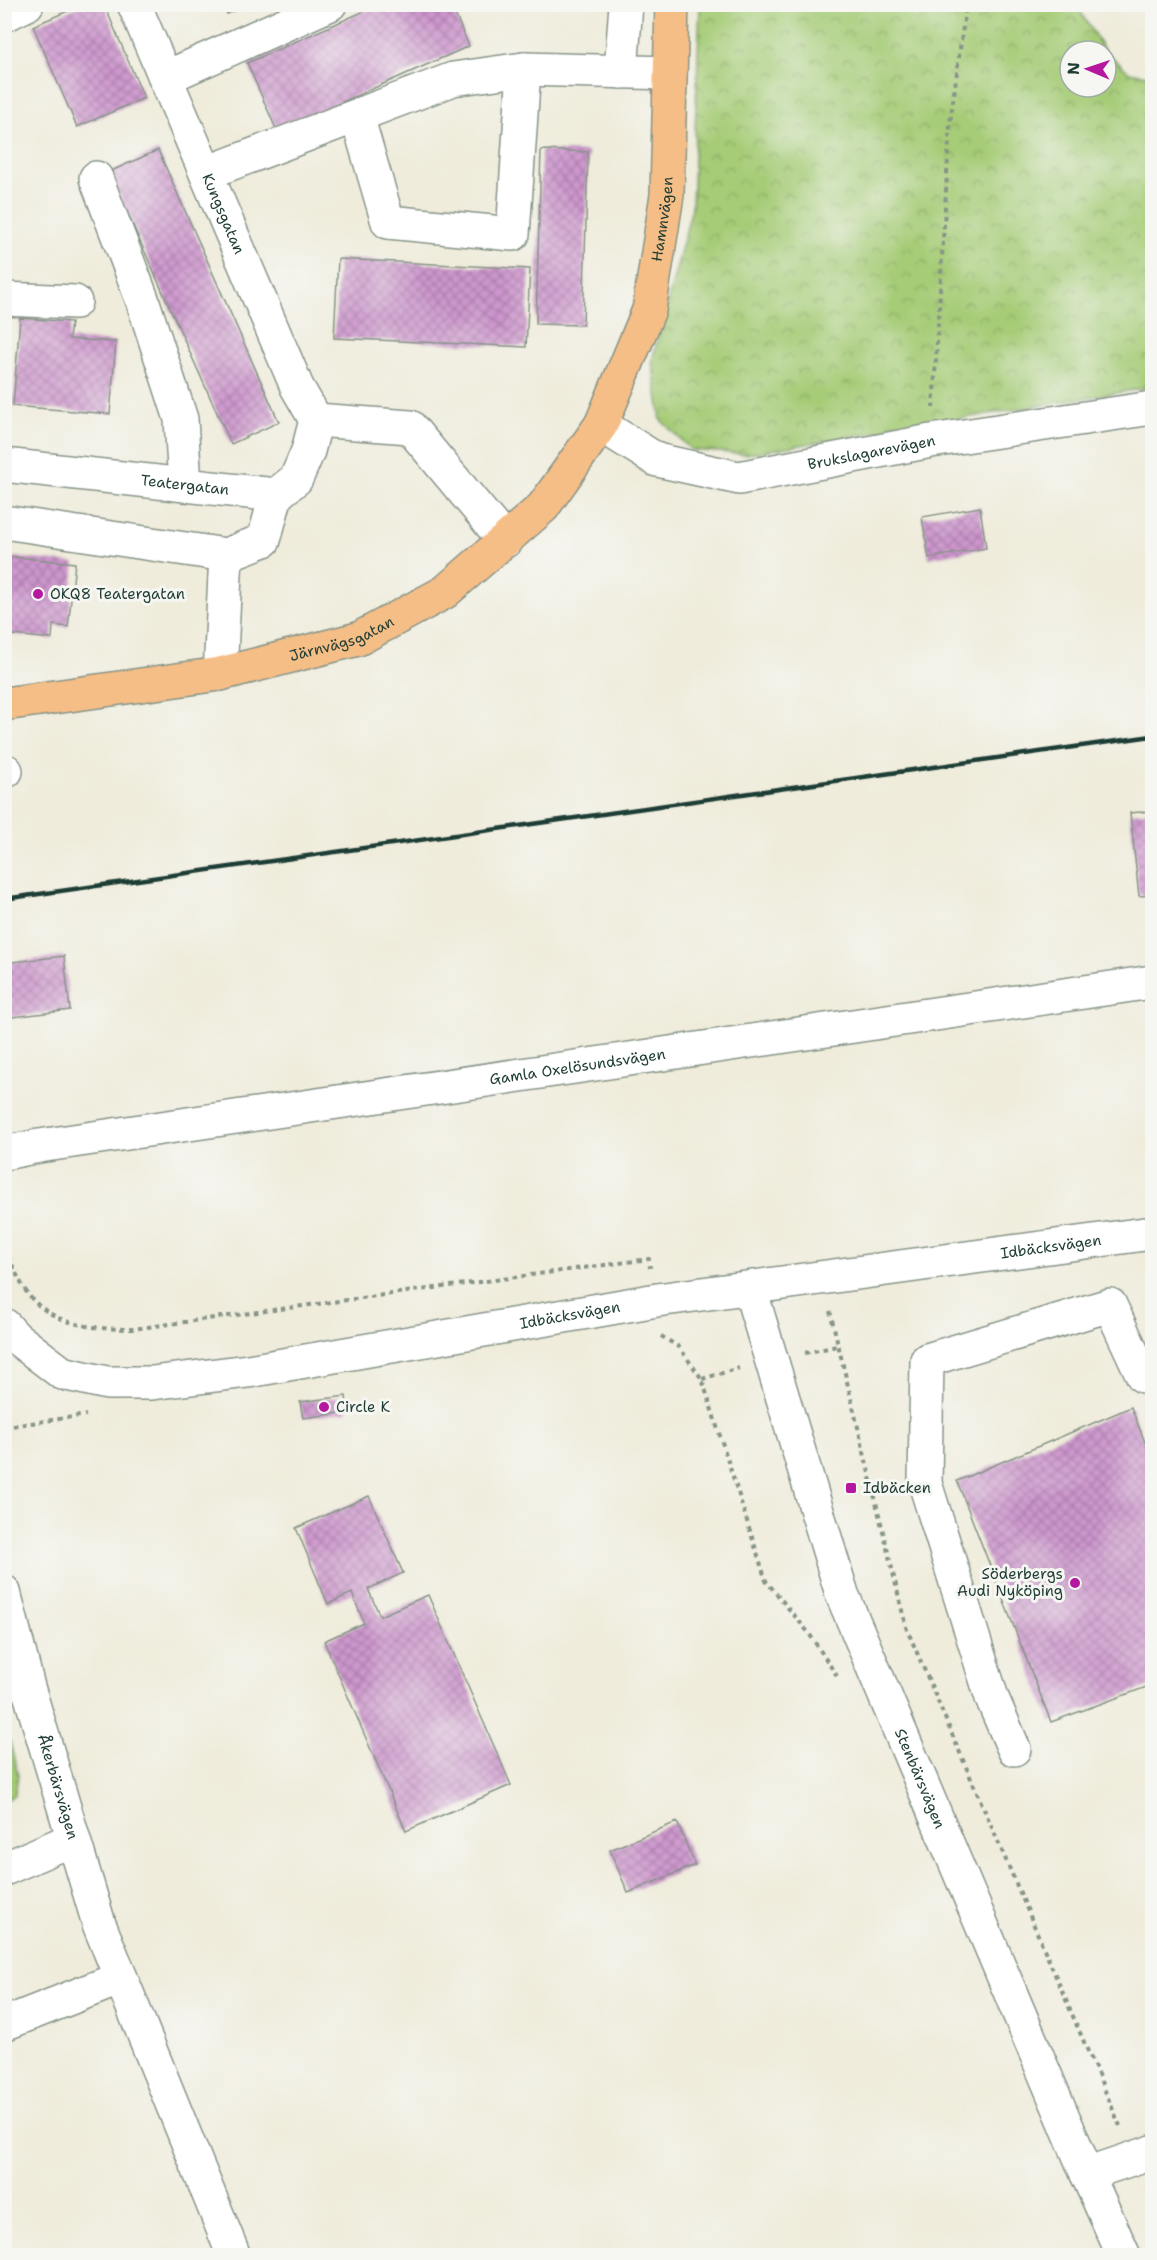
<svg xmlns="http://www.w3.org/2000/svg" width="1157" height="2260" font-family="'Shantell Sans',sans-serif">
<defs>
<pattern id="grass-dots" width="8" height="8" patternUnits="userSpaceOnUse" patternTransform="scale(1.5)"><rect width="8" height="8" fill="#a6cc77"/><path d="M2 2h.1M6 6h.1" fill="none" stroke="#87a762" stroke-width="1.8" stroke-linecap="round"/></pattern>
<pattern id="park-crowns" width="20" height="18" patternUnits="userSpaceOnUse" patternTransform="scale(1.5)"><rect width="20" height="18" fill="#a6cc77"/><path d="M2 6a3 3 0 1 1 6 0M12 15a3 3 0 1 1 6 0" fill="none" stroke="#87a762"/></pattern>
<pattern id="building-cross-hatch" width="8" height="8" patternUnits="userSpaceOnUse" patternTransform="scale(1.5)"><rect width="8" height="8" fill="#ce97ce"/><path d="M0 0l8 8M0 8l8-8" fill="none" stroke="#a77ca8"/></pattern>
</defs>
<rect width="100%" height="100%" fill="#f6f6f2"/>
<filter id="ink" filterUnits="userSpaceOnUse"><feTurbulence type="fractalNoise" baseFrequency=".0167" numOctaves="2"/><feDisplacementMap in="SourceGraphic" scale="12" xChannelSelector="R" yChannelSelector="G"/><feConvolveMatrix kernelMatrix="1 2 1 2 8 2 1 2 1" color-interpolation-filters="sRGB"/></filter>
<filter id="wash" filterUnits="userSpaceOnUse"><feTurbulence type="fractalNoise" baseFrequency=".008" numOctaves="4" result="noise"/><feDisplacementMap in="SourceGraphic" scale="24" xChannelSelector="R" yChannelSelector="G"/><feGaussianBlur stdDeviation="1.35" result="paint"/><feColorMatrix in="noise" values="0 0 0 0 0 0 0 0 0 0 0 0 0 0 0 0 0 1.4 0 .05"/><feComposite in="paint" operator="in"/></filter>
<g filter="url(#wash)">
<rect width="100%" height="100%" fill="#efecdb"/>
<path fill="url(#grass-dots)" stroke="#628456" stroke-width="1.5" d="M4,1717L18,1776L15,1794L5,1801Z"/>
<path fill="url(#park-crowns)" stroke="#628456" stroke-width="1.5" d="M700,5H1080L1082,15L1105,51H1070V87H1106V52L1129,72L1152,76V387L746,454L691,450L661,420L652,361L692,208Z"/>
<g id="blocks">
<path fill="url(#building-cross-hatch)" d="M84,4H104L144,98L77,127L33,26Z
M223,4H249L227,14Z
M378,5H451L469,46L277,131L247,63Z
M158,150L279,422L231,444L109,172Z
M541,150L588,152L583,325L536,324Z
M338,259L530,269L526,347L334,338Z
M20,318L71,322L69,339L116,342L110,414L13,406Z
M980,507L986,548L929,558L922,517Z
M4,556L75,563L68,627L53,625L52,639L4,634Z
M1152,811V895L1139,896L1130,813Z
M64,956L70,1010L4,1018V963Z
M346,1396L348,1412L303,1418L300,1402Z
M1131,1407L1152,1460V1685L1051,1722L957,1481Z
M369,1496L403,1573L368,1589L380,1616L428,1595L511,1785L406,1831L324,1641L364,1623L352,1593L328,1604L296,1528Z
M677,1822L695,1865L628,1893L610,1850Z"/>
</g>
</g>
<g filter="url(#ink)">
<use href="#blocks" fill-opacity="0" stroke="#879488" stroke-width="1.5"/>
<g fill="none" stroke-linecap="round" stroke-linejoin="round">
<defs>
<g id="minor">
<path id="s1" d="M134,4L297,387L316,420"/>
<path d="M4,15L27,4"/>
<path d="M621,72L626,4"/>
<path d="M165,78L330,4"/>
<path d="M357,116L388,222L513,234L524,69"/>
<path d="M206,173L453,79L524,69L670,73"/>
<path d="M96,178L142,299L181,419L185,485"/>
<path d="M4,299L75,302"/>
<path d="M316,420L410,427L505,541"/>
<path id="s2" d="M601,425L657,460L739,478L931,441L1152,408"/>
<path id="s3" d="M4,465L276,495L296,479L308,451L316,420"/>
<path d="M4,522L226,555L264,540L276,495"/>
<path d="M220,674L226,555"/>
<path d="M4,772L6,771"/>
<path id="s4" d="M4,1153L39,1146L1152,982"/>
<path id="s5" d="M750,1289L842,1594L1087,2174L1124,2256"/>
<path id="s6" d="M4,1325L15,1337L62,1373L107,1383H152L248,1371L657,1300L1152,1233"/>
<path id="s7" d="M4,1592L28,1687L99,1924L234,2256"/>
<path d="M1014,1749L992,1698L925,1483L927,1360L1110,1305L1143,1376L1152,1373"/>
<path d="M4,1869L73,1839"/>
<path d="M4,2024L121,1978"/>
<path d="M1087,2174L1152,2152"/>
</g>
<g id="major">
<path id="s8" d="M4,704L220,674L358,639L445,592L543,507L601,425L649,310L667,195L672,4"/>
</g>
</defs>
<use href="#minor" stroke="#879488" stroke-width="36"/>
<use href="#major" stroke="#879488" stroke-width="36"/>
<path stroke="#879488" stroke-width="4" stroke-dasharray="4.5 4.5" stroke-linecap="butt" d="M933,408L950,124L966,4
M4,1249C13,1264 20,1286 32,1299C58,1327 98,1329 133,1329L649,1259L650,1268
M830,1311L906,1627L1120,2126
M661,1336L679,1347L702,1379L766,1581L808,1632L837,1676
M805,1353L837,1346
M702,1379L739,1368
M4,1427L86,1415
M1148,2188L1152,2198"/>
<use href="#minor" stroke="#fff" stroke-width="33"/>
<use href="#major" stroke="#f6be87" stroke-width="33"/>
<path stroke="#1f3d34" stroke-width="4.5" d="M4,899L1152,736"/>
</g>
</g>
<g fill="#b5179e" stroke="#f6f6f2" stroke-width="2">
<circle cx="38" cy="594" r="6"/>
<circle cx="324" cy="1407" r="6"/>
<rect x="845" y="1482" width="12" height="12" rx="3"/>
<circle cx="1075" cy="1583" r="6"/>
</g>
<g text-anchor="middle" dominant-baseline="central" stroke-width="6" stroke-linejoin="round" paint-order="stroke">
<g font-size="15" fill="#1f3d34" stroke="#f6f6f2">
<text stroke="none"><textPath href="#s1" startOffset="228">Kungsgatan</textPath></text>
<text stroke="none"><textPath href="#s8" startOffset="906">Hamnvägen</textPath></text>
<text stroke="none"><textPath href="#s2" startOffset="285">Brukslagarevägen</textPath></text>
<text stroke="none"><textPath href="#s3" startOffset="182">Teatergatan</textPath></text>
<text stroke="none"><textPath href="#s8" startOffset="345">Järnvägsgatan</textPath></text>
<text stroke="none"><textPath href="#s4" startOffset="580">Gamla Oxelösundsvägen</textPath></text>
<text stroke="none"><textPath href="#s6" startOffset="1076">Idbäcksvägen</textPath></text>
<text stroke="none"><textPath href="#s6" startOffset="590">Idbäcksvägen</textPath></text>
<text stroke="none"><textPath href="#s5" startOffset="519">Stenbärsvägen</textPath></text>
<text stroke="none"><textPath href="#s7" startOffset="202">Åkerbärsvägen</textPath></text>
</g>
<g font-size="15" fill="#1f3d34" stroke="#f6f6f2" text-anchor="start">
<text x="50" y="594">OKQ8 Teatergatan</text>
<text x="336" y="1407">Circle K</text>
<text x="863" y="1488">Idbäcken</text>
<text x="1063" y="1574" text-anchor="end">Söderbergs<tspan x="1063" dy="17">Audi Nyköping</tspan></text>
</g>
</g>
<rect width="1157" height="2260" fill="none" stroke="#f6f6f2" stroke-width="24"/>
<g transform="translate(1088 69) rotate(272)"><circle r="28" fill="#f6f6f2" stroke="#a0aca6" stroke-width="1.5"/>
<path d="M0-4.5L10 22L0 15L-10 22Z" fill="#b5179e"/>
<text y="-9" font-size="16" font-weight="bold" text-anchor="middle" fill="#1f3d34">N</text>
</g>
</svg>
